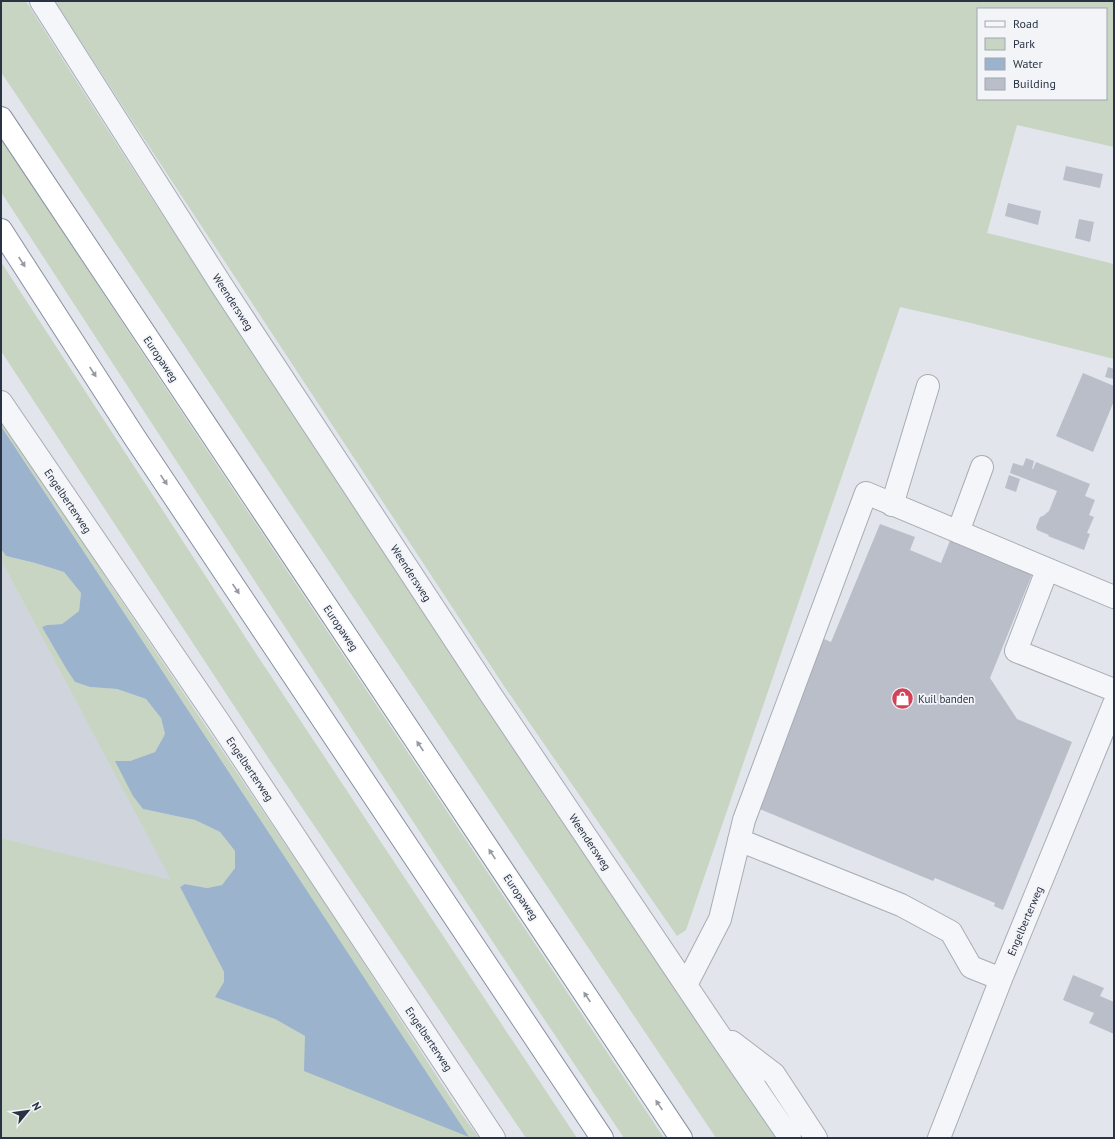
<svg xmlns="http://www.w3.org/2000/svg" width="1115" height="1139" font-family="'PT Sans',sans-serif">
<rect width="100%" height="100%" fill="#e2e5eb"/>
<path fill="#d0d4dd" d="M1,560L172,881L1,838Z"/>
<path fill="#c7d5c2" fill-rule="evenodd" d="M1,1H26C136,177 251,351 366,524C503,729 641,934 779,1138H716L1,72Z
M55,1H1114V147L1017,125L987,233L1114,264V359L971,323L900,307L686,930L677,936L504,686L131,119ZM978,9H1106V99H978Z
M1,137L141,351L664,1138H624C413,825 207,508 1,192Z
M1,262L253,649L577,1138H526L269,759L1,351Z
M1,413L106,578L328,908L458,1109L479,1138H1V838L171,880L1,560V549L6,556L35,563L64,572L81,593L79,611L62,624L47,625L43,627L67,670L75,682L90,687L117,689L146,699L161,718L165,734L155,752L130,761H116L143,809L195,820L220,832L235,851V868L222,885L207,888L185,884L180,887L224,972V982L275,1019L305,1036L468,1136L1,426Z"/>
<path fill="#9bb3cc" d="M1,426L469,1137L304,1071L305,1036L275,1019L215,997L224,982V972L180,887L185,884L207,888L222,885L235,868V851L220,832L195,820L143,809L133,796L115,761H130L155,752L165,734L161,718L146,699L117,689L90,687L75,682L67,670L42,627L47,625L62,624L79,611L81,593L64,572L35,563L6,556L1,549Z"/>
<path fill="#b9bec9" d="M1066,166L1103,174L1100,188L1063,180Z
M1008,203L1041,211L1038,225L1005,216Z
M1079,219L1094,222L1090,242L1075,238Z
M1108,367L1114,369V379L1105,377Z
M1083,373L1114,386V401L1093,452L1056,436Z
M1026,458L1034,461L1032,469H1033L1036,462L1090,484L1085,496L1095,500L1089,515L1094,517L1087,533L1090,534L1084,550L1048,536L1049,535L1037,530L1036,527L1040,517L1043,516L1049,511L1057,491L1010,473L1013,463L1023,466Z
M1009,475L1020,479L1016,492L1005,488Z
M880,524L915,537L910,550L941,563L951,538L1033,572L990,678L1017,719L1072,742L1003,910L994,906L995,903L935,878L933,881L755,807L824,639L831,642Z
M1073,975L1104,988L1100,996L1114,1002V1034L1089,1023L1094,1013L1063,1000Z"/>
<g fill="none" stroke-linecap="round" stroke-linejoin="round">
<defs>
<path id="minor" d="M41,1L222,286L493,698L716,1030L790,1138
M1,402L219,722L494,1138
M892,505L928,386
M958,532L982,467
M1047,570L1016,651L1114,690
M739,840L901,905L951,932L971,967L1001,979
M686,985L720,919L744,820L866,493L1114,597
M732,1042L774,1074L816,1138
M939,1138L1001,979L1114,704"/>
<path id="highway" d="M1,118L681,1138
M1,230L135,438L602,1138"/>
</defs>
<use href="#minor" stroke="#a7acb6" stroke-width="24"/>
<use href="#highway" stroke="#8892a2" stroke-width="24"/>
<use href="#minor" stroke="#f5f6f9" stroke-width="22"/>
<use href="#highway" stroke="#fff" stroke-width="22"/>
</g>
<defs><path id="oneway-solid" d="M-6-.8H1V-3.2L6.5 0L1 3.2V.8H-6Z"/></defs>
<g fill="#9499a2">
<use href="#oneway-solid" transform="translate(22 262) rotate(57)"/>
<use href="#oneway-solid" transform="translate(93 372) rotate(57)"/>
<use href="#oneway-solid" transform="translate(164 480) rotate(56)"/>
<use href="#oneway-solid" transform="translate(236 589) rotate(56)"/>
<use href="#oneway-solid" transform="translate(420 746) rotate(-124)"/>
<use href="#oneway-solid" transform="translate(492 854) rotate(-124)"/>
<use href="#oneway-solid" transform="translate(587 997) rotate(-124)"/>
<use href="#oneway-solid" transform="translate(659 1105) rotate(-124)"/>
</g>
<defs>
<symbol id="shop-disc" viewBox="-11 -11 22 22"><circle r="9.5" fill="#d44258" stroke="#f2f4f8"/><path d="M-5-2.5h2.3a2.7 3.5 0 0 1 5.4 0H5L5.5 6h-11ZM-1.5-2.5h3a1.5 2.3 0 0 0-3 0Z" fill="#fff"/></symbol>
</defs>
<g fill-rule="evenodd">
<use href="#shop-disc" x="890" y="686" width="25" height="25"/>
</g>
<g text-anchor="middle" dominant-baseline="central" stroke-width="3.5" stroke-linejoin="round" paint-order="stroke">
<g font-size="11" fill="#293344" stroke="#f2f4f8">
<text transform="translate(233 302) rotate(57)">Weendersweg</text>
<text transform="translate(161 359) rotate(56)">Europaweg</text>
<text transform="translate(68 501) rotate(56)">Engelberterweg</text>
<text transform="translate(411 573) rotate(57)">Weendersweg</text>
<text transform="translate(341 628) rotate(56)">Europaweg</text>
<text transform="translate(250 769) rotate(56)">Engelberterweg</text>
<text transform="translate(590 842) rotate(56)">Weendersweg</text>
<text transform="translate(521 897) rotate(56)">Europaweg</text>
<text transform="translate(1025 921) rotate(-67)">Engelberterweg</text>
<text transform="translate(429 1039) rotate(56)">Engelberterweg</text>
</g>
<g font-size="11" fill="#293344" stroke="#f2f4f8" text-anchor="start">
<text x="918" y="699">Kuil banden</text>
</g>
</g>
<rect width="1115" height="1139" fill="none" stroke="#293344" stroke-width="4"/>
<rect x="977" y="8" width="130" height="92" fill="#f2f4f8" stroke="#a2a7b0"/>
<rect x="985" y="21" width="20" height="6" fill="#f5f6f9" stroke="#a2a7b0"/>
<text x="1013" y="28" font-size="12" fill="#293344">Road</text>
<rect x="985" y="38" width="20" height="12" fill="#c7d5c2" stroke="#a2a7b0"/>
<text x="1013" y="48" font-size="12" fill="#293344">Park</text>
<rect x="985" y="58" width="20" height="12" fill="#9bb3cc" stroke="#a2a7b0"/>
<text x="1013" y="68" font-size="12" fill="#293344">Water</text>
<rect x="985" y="78" width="20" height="12" fill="#b9bec9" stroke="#a2a7b0"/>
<text x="1013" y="88" font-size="12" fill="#293344">Building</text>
<g transform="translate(28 1111) rotate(61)" stroke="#f2f4f8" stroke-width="3" paint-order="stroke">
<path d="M0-3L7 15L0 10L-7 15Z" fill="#293344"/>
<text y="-6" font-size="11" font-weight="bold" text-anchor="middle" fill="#293344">N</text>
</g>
</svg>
